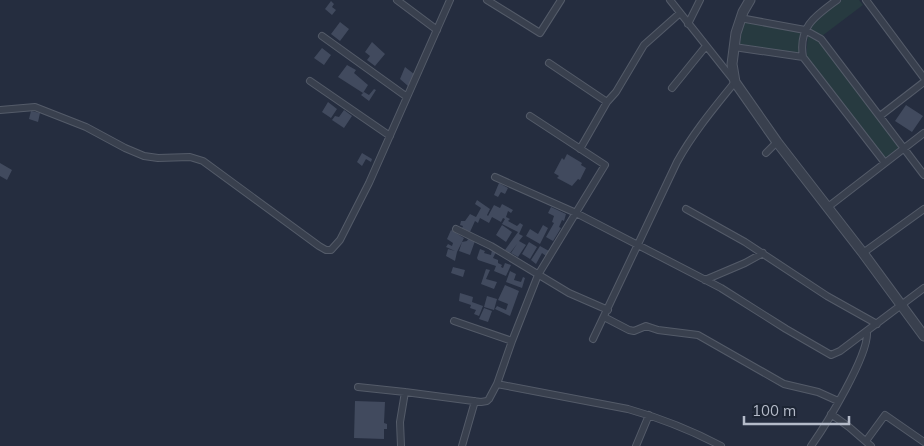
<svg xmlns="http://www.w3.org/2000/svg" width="924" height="446" font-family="Mulish,sans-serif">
<rect width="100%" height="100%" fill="#252d3f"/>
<path fill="#273a40" d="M842,0H859L863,5L822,36L809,28L817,18Z
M743,22L802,31L799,54L740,44Z
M808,35L814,38L823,45L899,148L885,158L806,57Z"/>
<path fill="#414a5e" d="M331,1L334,4L332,7L336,10L332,15L325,9Z
M340,22L349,29L340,41L331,34Z
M372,42L385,54L375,66L367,60L370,56L365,52Z
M322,48L331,55L324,65L314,58Z
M347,65L356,70L354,73L368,85L363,93L338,77Z
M405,67L414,74L408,86L400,79Z
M374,89L376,90L369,101L361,95L364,92L369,95Z
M328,102L337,109L331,118L322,112Z
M906,105L923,116L912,132L895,121Z
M344,110L352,116L344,128L332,120L335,116L339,117Z
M31,111L40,113L38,122L29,119Z
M362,153L372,159L371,162L366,159L362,166L357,162Z
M567,154L582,163L581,165L586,168L580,180L578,179L572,186L557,178L559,176L554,173L562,158L564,160Z
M0,163L12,170L7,180L0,176Z
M499,183L508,188L505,194L501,192L498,197L494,195Z
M477,200L490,209L487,215L488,216L494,205L500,208L502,204L513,210L511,213L508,211L506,217L510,219L508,221L517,226L520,223L523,225L519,234L523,236L519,241L526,245L518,257L511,253L517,244L510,253L505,250L518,232L502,224L505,219L503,218L501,222L492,217L489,223L480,218L478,223L475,221L470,232L462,228L463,226L460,225L461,221H465L470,214L476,217L481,208L475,204Z
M551,207L566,214L564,221L562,220L559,227L561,228L553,241L546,237L554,223L552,222L554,216L548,213Z
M502,225L512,232L506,242L496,235Z
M543,225L548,228L540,244L526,236L530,229L538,234Z
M451,230L464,238L457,252L455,261L446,256L448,249L455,251L446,247L448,244L452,246L453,243L447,239Z
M468,239L475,241L470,255L459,251L462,242L467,241Z
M529,242L537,247L530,259L522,254Z
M540,246L549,251L546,256L542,253L536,264L531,260Z
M480,249L485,251L484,253L491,255L492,250L496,252L493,258L498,260V263L502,265L501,267L503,268L505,263L511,265L506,276L494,271L496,266L478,260L477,258Z
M453,267L465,270L463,277L451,273Z
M486,269L490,270L486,279L497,282L494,289L481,284Z
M510,271L516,274L514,280L521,282L523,277L525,278L522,288L506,282Z
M505,285L519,291L510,316L495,309L497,306L506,310L508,304L498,300Z
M460,293L473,297L472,302L483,306L479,316L474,314L476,310L470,308L471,305L459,301Z
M487,296L497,299L494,310L484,307Z
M484,308L492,311L488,322L479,319Z
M355,401L385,402L384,423L387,424V429H384V439L354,438Z"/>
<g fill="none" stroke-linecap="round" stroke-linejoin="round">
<defs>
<path id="minor" d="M397,0L437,30
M487,0L540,33L561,0
M866,0L924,78
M740,18L805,30L821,39L924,175
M688,24L700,0
M322,36L407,97
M734,47L803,57L885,163
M803,57C798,27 815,16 837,0
M549,63L607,102
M310,81L390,136
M672,88L706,46
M0,110L35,107L86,127L125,148L144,156L158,158L190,157L203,161L319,246L326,250H331L340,240L369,183L450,0
M880,116L924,82
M580,149L607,102L616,92L644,45L680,13
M766,153L777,142
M495,177L576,213L721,288L786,329L831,355L840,351L924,288
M828,207L924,133
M686,209L745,242L827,296L877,324
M456,229L491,246L569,293L608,310
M863,253L924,209
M705,280L745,263L763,253
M604,317L629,330L634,331L646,326L658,330L698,335L784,384L818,392L838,401
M454,321L512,341
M593,339L677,162C693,133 714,108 735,82L670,0
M497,384L628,409C660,418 691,430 721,446
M358,387L405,392L481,402L487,401L489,399L497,384L512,341L538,275L605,165L530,116
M831,414L849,427L871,446
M866,441L885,415L924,442
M401,446L400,422L405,392
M462,446L475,401
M636,446L649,415
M811,446C826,425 869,355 867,332"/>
<path id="tertiary" d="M750,0L743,12L736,33L732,64L735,82L777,142L863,253L924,336"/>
</defs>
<use href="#minor" stroke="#545b69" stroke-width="8"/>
<use href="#tertiary" stroke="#545b69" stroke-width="11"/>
<use href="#minor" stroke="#39404e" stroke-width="6"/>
<use href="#tertiary" stroke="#39404e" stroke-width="9"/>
</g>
<path d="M744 416v8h105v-8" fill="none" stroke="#b5bbc9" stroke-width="2.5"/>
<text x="752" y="416" font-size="15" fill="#b5bbc9" stroke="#1d2534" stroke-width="4" paint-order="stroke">100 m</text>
</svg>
